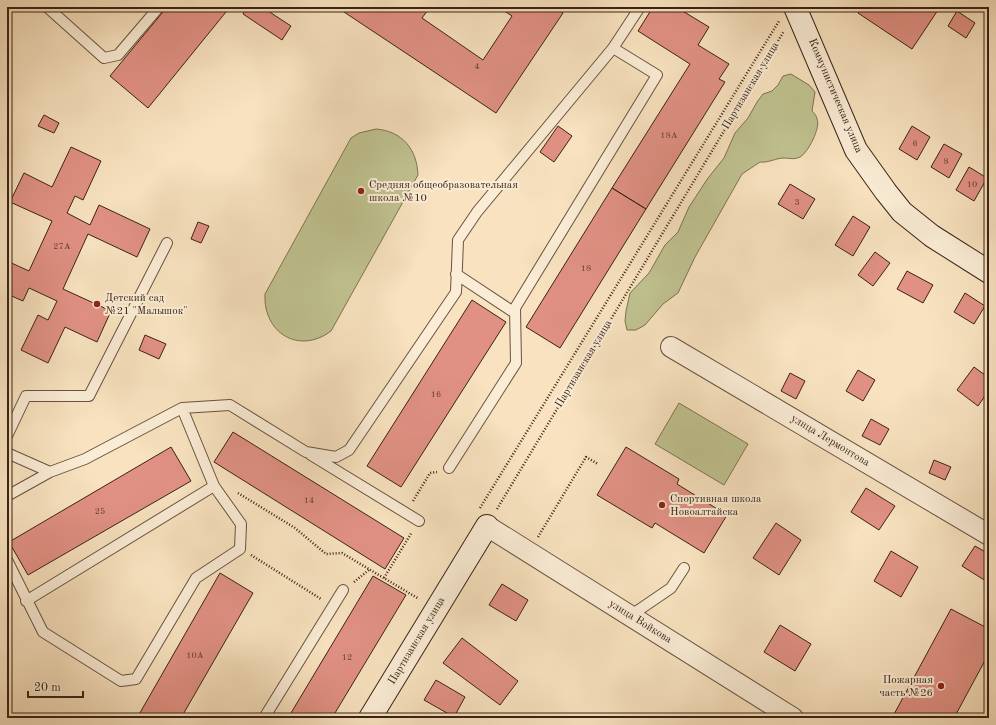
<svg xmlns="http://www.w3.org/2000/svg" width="996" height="725" font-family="'Old Standard TT',serif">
<rect width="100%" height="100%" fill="#f8e2bf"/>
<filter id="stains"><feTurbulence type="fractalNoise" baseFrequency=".005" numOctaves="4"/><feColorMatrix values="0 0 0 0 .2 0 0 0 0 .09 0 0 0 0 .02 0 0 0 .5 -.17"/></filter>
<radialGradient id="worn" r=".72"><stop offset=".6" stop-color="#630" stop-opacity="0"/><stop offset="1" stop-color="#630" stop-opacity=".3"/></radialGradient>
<path fill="#c0c290" stroke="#7d7252" d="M791,74L809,85L815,92L812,111C814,113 817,116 817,119C821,127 808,153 800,157C794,160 790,158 784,158C776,158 769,163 760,162L742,174L695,257L678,293L663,304L645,325L636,330H627L625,321L626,311L630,293L649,273L665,245L678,232L689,207L708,178L724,158L735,133L748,118L757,102L763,94L772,91L778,85L783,76Z
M376,129C402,131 417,149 418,175L331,331C299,355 263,333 265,294L351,138L359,133Z
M679,403L748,444L724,485L655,444Z"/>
<path fill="#e19184" stroke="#3a2215" d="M167,7H230L148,108L110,76Z
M247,7H262L291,26L282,40L243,14Z
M344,7H430L422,18L483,60L512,16L498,7H554L563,13L496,113L341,10Z
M653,7H676L709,27L698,45L729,64L719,79L725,82L646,209L612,188L690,64L638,31Z
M862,7H940L912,49L858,13Z
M957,11L975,23L966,38L948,26Z
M44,115L59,123L54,133L38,126Z
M558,126L572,136L554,162L540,152Z
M912,126L930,137L917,160L899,149Z
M944,144L962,154L949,178L931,167Z
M71,147L101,161L83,200L75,196L67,213L90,225L99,205L150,229L137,257L88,234L63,289L111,311L97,342L65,327L48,363L21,350L38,315L48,320L57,301L29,288L23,301L7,294V261L29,271L52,221L10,202L24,173L52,187Z
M969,167L987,178L974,201L956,190Z
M790,184L815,199L803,219L778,204Z
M612,188L646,209L560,348L526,327Z
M853,216L870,227L853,256L835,245Z
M198,222L209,226L201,243L191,239Z
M875,252L890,263L873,286L858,275Z
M907,271L933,285L923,303L897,289Z
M965,293L985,306L974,324L954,312Z
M472,300L506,322L401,487L367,466Z
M145,335L166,344L159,359L139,350Z
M974,367L989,378V390L978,406L957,390Z
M858,370L875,380L863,401L846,391Z
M790,373L805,381L796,399L781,391Z
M871,419L889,429L880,445L862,436Z
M233,432L404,538L385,569L214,462Z
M171,447L191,481L28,575L9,542Z
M626,447L679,479L677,484L727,515L704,553L655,523L652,528L597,495Z
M934,460L951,467L945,480L929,473Z
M866,488L895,506L879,530L851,512Z
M776,523L801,540L779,575L753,558Z
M975,546L989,554V583L962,566Z
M891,551L918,567L901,597L874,581Z
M220,573L253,593L181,718H137Z
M373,576L406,595L332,718H288Z
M502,584L528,600L516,621L489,605Z
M951,609L989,629V653L954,718H892Z
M780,625L811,644L795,671L764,652Z
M462,638L518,681L500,705L443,663Z
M436,680L465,697L454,717L424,700Z"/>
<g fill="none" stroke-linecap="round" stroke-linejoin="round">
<defs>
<path id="lane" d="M47,7L104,58L118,55L159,7
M456,274L515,313
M7,436L26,396H89L167,243
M7,453L50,472
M311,455L419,521
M449,468L516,363L515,308L657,75L613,48
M7,496L50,472L85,459L182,408L230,405L306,452L336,457L349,450L456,292L458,240L477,212L613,48L640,7
M7,560L43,632L121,681L136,679L196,578L240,549L241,524L214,486L182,408
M26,601L214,486
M630,616L671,588L684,568
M264,718L343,590"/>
<path id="street" d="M671,347L989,535
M487,526L793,718"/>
<path id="secondary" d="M795,7L856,150L886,192L902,212L932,236L989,272
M370,718L487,526"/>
</defs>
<use href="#lane" stroke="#6a5240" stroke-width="12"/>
<use href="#street" stroke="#6a5240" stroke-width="22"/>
<use href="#secondary" stroke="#3a2215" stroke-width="24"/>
<path stroke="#3a2215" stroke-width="2.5" stroke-dasharray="1 2" stroke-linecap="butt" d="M238,493L295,528L326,554L342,553L419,599
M413,501L430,473L437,472
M480,508L779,21
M497,509L784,31
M538,537L586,457L598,464
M251,555L321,599
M384,578L412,532
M354,582L370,569"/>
<use href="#lane" stroke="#faecd5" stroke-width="10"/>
<use href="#street" stroke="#faecd5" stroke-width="20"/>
<use href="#secondary" stroke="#faecd5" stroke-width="22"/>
</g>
<g fill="#8f2418" stroke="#faecd5" stroke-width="1.5">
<circle cx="361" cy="191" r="4"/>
<circle cx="97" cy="304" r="4"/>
<circle cx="662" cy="505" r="4"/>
<circle cx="941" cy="686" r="4"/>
</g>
<g text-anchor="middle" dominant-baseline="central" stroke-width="4" stroke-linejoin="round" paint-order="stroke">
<g font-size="9" fill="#643e31">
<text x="477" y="66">4</text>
<text x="669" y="135">18А</text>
<text x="915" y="143">6</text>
<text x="946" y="161">8</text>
<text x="972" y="184">10</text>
<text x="797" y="202">3</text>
<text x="62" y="246">27А</text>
<text x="586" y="268">18</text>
<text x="436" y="394">16</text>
<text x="309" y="500">14</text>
<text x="100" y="511">25</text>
<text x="195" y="655">10А</text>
<text x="347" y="657">12</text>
</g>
<g font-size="11" fill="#3a2215" stroke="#faecd5">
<text transform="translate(751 86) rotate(-59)">Партизанская улица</text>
<text transform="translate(835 96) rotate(67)">Коммунистическая улица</text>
<text transform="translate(584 364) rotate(-59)">Партизанская улица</text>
<text transform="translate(830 441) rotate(31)">улица Лермонтова</text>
<text transform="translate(640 622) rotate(32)">улица Войкова</text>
<text transform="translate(417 641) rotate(-59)">Партизанская улица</text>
</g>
<g font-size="11" fill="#3a2215" stroke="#faecd5" text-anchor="start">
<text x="369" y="185">Средняя общеобразовательная<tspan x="369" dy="13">школа №10</tspan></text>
<text x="105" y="298">Детский сад<tspan x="105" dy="13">№21 "Малышок"</tspan></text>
<text x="670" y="499">Спортивная школа<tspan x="670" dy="13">Новоалтайска</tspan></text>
<text x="933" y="680" text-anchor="end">Пожарная<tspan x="933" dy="13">часть №26</tspan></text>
</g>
</g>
<rect width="996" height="725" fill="none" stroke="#f8e2bf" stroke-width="24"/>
<rect x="8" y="8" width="980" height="709" fill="none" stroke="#3a2215" stroke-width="2"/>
<rect x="12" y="12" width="972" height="701" fill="none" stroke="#3a2215"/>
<path d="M28 691v6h55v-6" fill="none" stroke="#3a2215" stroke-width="2"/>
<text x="34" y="691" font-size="12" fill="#3a2215" stroke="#faecd5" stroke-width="3" paint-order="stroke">20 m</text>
<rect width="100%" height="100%" filter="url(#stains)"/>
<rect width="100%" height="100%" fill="url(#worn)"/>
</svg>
